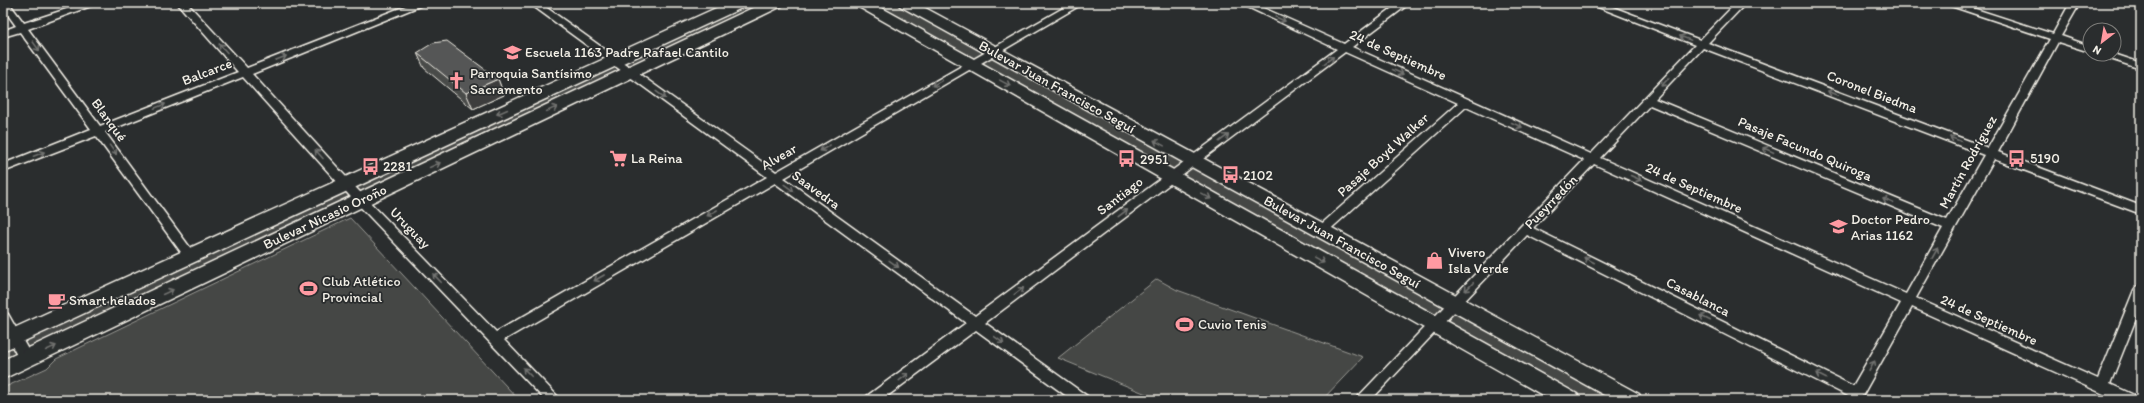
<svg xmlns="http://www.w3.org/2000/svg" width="2144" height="403" font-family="Itim,sans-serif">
<rect width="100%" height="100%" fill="#2a2d2e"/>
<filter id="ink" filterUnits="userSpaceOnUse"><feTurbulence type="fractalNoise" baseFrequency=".025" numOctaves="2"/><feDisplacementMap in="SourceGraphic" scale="8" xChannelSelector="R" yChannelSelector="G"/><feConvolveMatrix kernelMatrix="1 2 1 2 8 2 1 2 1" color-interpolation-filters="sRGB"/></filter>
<g filter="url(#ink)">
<path fill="#444645" stroke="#9c9c96" d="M740,3H776L3,370V343Z
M862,3H905L1631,400H1569Z
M350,218L519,400H3V388L47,368L56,359Z
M1157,279L1177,290L1363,357L1322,400H1161L1058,358Z"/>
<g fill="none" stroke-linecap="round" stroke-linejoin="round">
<defs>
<path id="minor" d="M3,3H9L24,23L85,3H99L28,29L100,126L238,72L177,3H187L247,68L413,3H427L252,74L357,189L496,332L767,177L529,3H540L776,172L1072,3H1084L784,178L975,316L1337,49L1239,3H1252L1344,44L1399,3H1410L1352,47L1591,154L1695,45L1588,3H1602L1700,40L1736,3H1746L1708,43L1988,148L2050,39L1942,3H1957L2053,34L2070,3H2080L2061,36L2090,46V52L2058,42L1998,152L2141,206V214L1994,159L1916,298L2098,379L2134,290L2136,287L2141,285V306L2110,384L2136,396L2138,400H2117L1912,307L1860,400H1846L1848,396L1527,235L1371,400H1355L1584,160L1466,107L1325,234H1317L1315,231L1317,228L1458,103L1345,52L985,323L1087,396L1089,400H1072L976,330L882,400H865L867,396L966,323L775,183L504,340L561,400H545L349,195L243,77L105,132L194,253L196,256L194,259H186L96,136L3,172V164L91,129L20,32L3,37V31L16,26L3,8ZM1703,48L1984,155L1947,220L1655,99ZM1650,105L1943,228L1906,294L1600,158ZM1594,164L1901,303L1853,386L1533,228Z
M2100,54H2114L2141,63V69L2101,56Z
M3,312L8,314L31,355L33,359L31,363L26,364L21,363L3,329Z"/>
<path id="secondary" d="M855,3H873L1577,394L1580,400H1551L857,6Z
M898,3H916L1639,394L1642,400H1613L900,6Z"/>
<path id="primary" d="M727,3H748L746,6L3,351V333Z
M763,3H784L782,6L3,379V360Z"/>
</defs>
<use href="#minor" stroke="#f4f1e8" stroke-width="3"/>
<use href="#secondary" stroke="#f4f1e8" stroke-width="3"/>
<use href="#primary" stroke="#f4f1e8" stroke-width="3"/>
<use href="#minor" fill="#2a2d2e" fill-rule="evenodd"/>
<use href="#secondary" fill="#2a2d2e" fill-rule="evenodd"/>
<use href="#primary" fill="#2a2d2e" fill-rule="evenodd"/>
</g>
<path fill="#494b4a" stroke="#f4f1e8" d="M417,53L498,79L504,95L473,109L424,68Z"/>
<path fill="#3c3d3c" stroke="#f4f1e8" d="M498,79L504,95L473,109L466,93Z"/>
<path fill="#555756" stroke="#f4f1e8" d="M447,41L498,79L466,93L417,53L433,43Z"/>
<defs><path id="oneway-shaft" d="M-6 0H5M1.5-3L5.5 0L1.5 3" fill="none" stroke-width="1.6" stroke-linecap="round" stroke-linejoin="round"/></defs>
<g stroke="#71726f">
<use href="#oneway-shaft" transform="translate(1280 19) rotate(24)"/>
<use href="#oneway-shaft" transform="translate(1685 38) rotate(-159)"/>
<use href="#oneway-shaft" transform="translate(36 46) rotate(54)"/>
<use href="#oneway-shaft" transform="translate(223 48) rotate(-132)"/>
<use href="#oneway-shaft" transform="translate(281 58) rotate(-21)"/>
<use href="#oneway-shaft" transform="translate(1329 60) rotate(-37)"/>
<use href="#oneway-shaft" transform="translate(1398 72) rotate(24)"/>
<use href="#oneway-shaft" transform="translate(1665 82) rotate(134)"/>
<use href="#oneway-shaft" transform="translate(937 83) rotate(150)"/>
<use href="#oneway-shaft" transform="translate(1005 83) rotate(29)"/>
<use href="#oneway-shaft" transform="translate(1833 93) rotate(-159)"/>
<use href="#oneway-shaft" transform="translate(661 95) rotate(36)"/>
<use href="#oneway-shaft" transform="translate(160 106) rotate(-21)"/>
<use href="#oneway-shaft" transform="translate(552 109) rotate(-25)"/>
<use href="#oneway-shaft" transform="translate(502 112) rotate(156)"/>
<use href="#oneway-shaft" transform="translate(1517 125) rotate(24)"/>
<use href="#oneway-shaft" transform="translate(1224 138) rotate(-37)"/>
<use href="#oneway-shaft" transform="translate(1955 139) rotate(-159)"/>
<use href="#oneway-shaft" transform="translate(1159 143) rotate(-151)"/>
<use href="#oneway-shaft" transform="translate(825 148) rotate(150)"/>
<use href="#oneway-shaft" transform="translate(113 150) rotate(54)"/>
<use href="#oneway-shaft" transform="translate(1768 150) rotate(-157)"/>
<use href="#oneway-shaft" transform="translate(39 154) rotate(-21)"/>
<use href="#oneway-shaft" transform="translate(319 154) rotate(-132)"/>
<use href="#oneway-shaft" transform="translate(435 165) rotate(-25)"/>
<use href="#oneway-shaft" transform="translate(1636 178) rotate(24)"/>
<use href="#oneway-shaft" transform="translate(789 188) rotate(36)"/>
<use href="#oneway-shaft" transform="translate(1206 196) rotate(29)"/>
<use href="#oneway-shaft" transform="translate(1888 201) rotate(-157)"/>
<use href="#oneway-shaft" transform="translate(712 213) rotate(150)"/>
<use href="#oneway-shaft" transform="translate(1123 213) rotate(-37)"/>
<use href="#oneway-shaft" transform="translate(1935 253) rotate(-61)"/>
<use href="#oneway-shaft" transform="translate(1319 260) rotate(29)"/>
<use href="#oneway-shaft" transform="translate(1589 260) rotate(-153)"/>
<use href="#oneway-shaft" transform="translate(894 264) rotate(36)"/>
<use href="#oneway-shaft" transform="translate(437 278) rotate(-134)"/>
<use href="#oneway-shaft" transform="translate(599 278) rotate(150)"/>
<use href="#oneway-shaft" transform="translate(1469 287) rotate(134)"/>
<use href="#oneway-shaft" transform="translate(1019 291) rotate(-37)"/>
<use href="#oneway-shaft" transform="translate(168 292) rotate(-25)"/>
<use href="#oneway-shaft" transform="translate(1705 318) rotate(-153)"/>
<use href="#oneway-shaft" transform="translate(999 340) rotate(36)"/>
<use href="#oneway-shaft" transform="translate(51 348) rotate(-25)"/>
<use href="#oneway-shaft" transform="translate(1872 366) rotate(-61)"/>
<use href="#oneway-shaft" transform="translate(527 372) rotate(-134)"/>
<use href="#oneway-shaft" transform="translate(1821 376) rotate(-153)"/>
<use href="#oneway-shaft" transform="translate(904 377) rotate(-37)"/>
</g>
</g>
<defs>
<symbol id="school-bare" viewBox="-9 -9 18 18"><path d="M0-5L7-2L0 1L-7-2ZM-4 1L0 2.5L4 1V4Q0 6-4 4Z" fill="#ff9aa2" stroke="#2a2d2e" stroke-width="2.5" paint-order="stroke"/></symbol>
<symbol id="church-bare" viewBox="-9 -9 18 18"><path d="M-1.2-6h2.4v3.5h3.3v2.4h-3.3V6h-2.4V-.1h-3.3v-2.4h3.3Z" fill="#ff9aa2" stroke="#2a2d2e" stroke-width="2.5" paint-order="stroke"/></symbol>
<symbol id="supermarket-bare" viewBox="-9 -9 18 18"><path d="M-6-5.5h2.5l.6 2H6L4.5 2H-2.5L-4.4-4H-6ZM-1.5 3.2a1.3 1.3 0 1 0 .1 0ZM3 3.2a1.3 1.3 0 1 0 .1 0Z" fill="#ff9aa2" stroke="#2a2d2e" stroke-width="2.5" paint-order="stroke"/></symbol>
<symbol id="bus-bare" viewBox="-9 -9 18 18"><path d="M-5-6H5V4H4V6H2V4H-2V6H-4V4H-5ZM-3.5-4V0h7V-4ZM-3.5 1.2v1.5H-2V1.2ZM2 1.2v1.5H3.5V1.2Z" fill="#ff9aa2" stroke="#2a2d2e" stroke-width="2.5" paint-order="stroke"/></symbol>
<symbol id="shop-bare" viewBox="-9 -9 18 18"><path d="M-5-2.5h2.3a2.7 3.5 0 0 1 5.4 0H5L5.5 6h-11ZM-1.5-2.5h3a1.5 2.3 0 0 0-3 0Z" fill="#ff9aa2" stroke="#2a2d2e" stroke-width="2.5" paint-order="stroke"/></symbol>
<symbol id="stadium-bare" viewBox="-9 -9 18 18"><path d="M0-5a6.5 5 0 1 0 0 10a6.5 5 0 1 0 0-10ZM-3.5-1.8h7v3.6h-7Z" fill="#ff9aa2" stroke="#2a2d2e" stroke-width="2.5" paint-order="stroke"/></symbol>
<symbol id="cafe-bare" viewBox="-9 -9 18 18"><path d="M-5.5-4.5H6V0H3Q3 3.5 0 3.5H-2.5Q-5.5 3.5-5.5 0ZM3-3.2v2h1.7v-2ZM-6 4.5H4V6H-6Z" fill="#ff9aa2" stroke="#2a2d2e" stroke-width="2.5" paint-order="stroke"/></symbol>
</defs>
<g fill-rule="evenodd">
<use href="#school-bare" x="500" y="40" width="25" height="25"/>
<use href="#church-bare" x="444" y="68" width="25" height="25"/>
<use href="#supermarket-bare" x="606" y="146" width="25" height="25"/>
<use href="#bus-bare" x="2004" y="146" width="25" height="25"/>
<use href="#bus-bare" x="1114" y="146" width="25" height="25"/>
<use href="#bus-bare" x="358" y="154" width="25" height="25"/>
<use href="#bus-bare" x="1218" y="162" width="25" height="25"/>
<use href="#school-bare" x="1826" y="214" width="25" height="25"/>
<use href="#shop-bare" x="1422" y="248" width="25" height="25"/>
<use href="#stadium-bare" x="296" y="276" width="25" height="25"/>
<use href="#cafe-bare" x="44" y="288" width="25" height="25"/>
<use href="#stadium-bare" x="1172" y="312" width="25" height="25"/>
</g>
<g text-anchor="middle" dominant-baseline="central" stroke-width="3.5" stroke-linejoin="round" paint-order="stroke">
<g font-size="14" fill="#f4f1e8" stroke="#2a2d2e" text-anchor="start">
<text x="525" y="52">Escuela 1163 Padre Rafael Cantilo</text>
<text x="470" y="73">Parroquia Santísimo<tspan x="470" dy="16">Sacramento</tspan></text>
<text x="631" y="158">La Reina</text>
<text x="2030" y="158">5190</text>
<text x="1140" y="159">2951</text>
<text x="383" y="166">2281</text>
<text x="1243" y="175">2102</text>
<text x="1851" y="219">Doctor Pedro<tspan x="1851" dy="16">Arias 1162</tspan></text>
<text x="1448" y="252">Vivero<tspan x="1448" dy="16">Isla Verde</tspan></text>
<text x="322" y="281">Club Atlético<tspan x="322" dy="16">Provincial</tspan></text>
<text x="69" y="300">Smart helados</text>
<text x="1198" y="324">Cuvio Tenis</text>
</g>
<g font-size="14" fill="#f4f1e8" stroke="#2a2d2e">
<text transform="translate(1398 55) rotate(24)">24 de Septiembre</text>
<text transform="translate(207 72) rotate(-21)">Balcarce</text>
<text transform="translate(1057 87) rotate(29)">Bulevar Juan Francisco Seguí</text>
<text transform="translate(1872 92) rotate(21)">Coronel Biedma</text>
<text transform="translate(109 120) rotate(54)">Blanqué</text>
<text transform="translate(1805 149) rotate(23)">Pasaje Facundo Quiroga</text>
<text transform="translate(1383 155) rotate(-42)">Pasaje Boyd Walker</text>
<text transform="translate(779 157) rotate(-30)">Alvear</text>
<text transform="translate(1968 162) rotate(-61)">Martín Rodríguez</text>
<text transform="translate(1694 188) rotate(24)">24 de Septiembre</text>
<text transform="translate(816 190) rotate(36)">Saavedra</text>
<text transform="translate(1120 196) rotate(-37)">Santiago</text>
<text transform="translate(1551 202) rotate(-46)">Pueyrredón</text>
<text transform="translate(325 217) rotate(-25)">Bulevar Nicasio Oroño</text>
<text transform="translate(410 228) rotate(46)">Uruguay</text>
<text transform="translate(1342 242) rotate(29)">Bulevar Juan Francisco Seguí</text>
<text transform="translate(1698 297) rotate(27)">Casablanca</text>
<text transform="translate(1989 320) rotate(24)">24 de Septiembre</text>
</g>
</g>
<rect width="2144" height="403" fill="none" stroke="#2a2d2e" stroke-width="16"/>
<rect x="8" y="8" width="2128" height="387" fill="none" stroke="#f4f1e8" stroke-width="1.5" filter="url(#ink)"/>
<g transform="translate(2102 42) rotate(211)"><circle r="19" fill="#2a2d2e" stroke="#7b7b78"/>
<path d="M0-3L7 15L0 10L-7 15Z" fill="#ff9aa2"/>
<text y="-6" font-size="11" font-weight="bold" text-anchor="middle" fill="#f4f1e8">N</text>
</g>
</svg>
